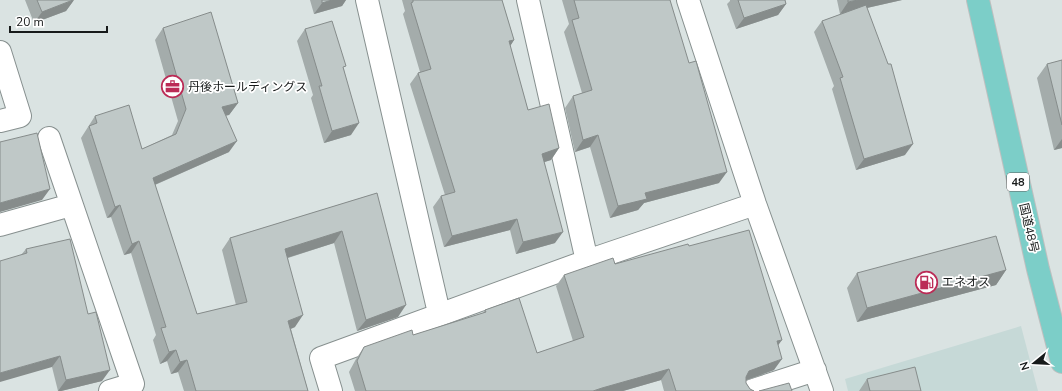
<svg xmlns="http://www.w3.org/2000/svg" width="1062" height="391" font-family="'Nunito Sans','Noto Sans JP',sans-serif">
<rect width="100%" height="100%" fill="#dae3e2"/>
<path fill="#c6d9d7" d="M1021,326L1038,391H848L845,379Z"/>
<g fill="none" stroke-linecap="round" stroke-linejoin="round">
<defs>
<path id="minor" d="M367,0L439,313
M528,0L587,261
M688,0L755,204L822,391
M0,52L20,116L0,121
M49,138L133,384L110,391
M0,225L71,205
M331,391L321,358L587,261L755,204
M750,391L815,370"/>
<path id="trunk" d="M978,0L1038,269L1062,362"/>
</defs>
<use href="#minor" stroke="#87908f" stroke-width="24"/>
<use href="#trunk" stroke="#bebfbf" stroke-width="24"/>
<use href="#minor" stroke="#fff" stroke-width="22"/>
<use href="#trunk" stroke="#7ccec8" stroke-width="22"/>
</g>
<path fill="#a4acab" d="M25,0H74L66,11L34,23Z
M310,0H346L342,6L314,14Z
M402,0H502L514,40L510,46L528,110L559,148L551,160L544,162L555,243L516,254L510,230L444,247L433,207L441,196L445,195L410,84L418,73L420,72L403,14L405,11Z
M562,0H670L719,183L644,203L638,210L610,218L590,147L575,152L565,108L573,96L582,93L564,32L569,24Z
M730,0H785L786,4L778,15L736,29L727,4L730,1Z
M837,0H902L867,8L905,155L856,170L832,89L834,86L814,32L822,21L844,13L840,14Z
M163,28L238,103L229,115H226L229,152L155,185L197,314L236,305L222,250L230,238L377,193L398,317L357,331L334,243L288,258L295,327L291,329L308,391H184L178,372L171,374L167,361L160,364L153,340L156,335L131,253L124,255L111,217L107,218L81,138L95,116L142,149L172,135L178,121L155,40Z
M305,29L344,69L351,135L324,143L311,98L313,95L297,41Z
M1062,60V148L1054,150L1037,78L1047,64Z
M689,246L778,345L774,370L746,381V383L750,389L754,391H664L661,380L623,391H355L349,372L356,359L364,347L413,335L483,313L485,310L537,353L573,341L556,286L564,275L615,264Z
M26,249L102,381L61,391H58L52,367L21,255Z
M1006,270L996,285L857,322L847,288L857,273Z
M867,379L921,391H859Z"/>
<path fill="#868c8b" d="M74,0L66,11L34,23L42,12Z
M332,0H346L342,6L314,14L322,3Z
M858,0H902L840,14L848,2Z
M786,4L778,15L736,29L744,18Z
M514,40L507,51L509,41Z
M238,103L229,115L213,119L222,107Z
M359,123L351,135L324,143L332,131Z
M598,135L590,147L575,152L583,140Z
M1062,139V148L1054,150Z
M237,141L229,152L145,189L153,178Z
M913,144L905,155L856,170L864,159Z
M559,148L551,160L535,165L542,154Z
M727,172L719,183L644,203L638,210L610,218L618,206L645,193Z
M50,189L42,200L0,212V203Z
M120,205L111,217L107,218L115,207Z
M517,219L510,230L444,247L452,236Z
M342,231L334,243L277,261L285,249Z
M563,232L555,243L516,254L523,242Z
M139,241L131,253L124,255L132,244Z
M1006,270L996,285L857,322L867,308Z
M406,305L398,317L357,331L366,320Z
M303,315L295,327L280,333L288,321Z
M782,340L774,351L777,341Z
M176,350L167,361L160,364L169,352Z
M60,356L52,367L0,382V373Z
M782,359L774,370L741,382L749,371Z
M187,360L178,372L171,374L180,362Z
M669,369L661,380L623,391H593L602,388Z
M110,370L102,381L61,391H58L66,380Z"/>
<path fill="#bfc8c7" stroke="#868c8b" d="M37,0H73L42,12Z
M322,0H332L322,3Z
M413,0H502L514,40L509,41L528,110L549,104L559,148L542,154L563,232L523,242L517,219L452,236L441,196L455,192L418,73L431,69L411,3L413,2Z
M574,0H670L689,63L696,61L727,172L645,193L647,199L618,206L598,135L583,140L573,96L592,90L572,20L579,18Z
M738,0H785L786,4L744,18Z
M848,0H858L848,2Z
M866,5L888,64H891L913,144L864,159L840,78L843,77L822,21Z
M211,12L238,103L222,107L237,141L153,178L197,314L247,302L230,238L377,193L406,305L366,320L342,231L285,249L303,315L288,321L308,391H196L187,360L180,362L176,350L169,352L161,328L166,327L139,241L132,244L120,205L115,207L89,126L97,123L95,116L129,105L142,149L176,134L186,109L163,28Z
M332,21L346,66L343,67L359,123L332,131L319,86H322L305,29Z
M1062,60V125L1047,64Z
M37,133L50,189L0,203V142Z
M749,230L782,340L777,341L782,359L749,371L746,377V383L750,389L754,391H676L669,369L602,388L593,391H366L357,361L364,347L412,330L413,335L486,312L485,310L519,298L537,353L584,337L564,275L613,258L615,264L688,244L689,246Z
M996,236L1006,270L867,308L857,273Z
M70,239L88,314L96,312L110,370L66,380L60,356L0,373V261L27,253L26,249Z
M915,367L921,391H870L867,379Z
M789,383L792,391H759Z"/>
<defs>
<symbol id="office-ring" viewBox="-11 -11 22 22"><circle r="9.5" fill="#fff" stroke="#bb2b56" stroke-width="1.5"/><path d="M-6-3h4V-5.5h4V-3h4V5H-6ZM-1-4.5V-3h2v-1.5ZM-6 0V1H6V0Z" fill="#bb2b56"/></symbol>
<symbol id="fuel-ring" viewBox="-11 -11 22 22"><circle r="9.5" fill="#fff" stroke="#bb2b56" stroke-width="1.5"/><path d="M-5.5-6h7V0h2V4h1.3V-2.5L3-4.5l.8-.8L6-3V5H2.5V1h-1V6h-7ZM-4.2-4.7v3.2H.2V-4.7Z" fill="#bb2b56"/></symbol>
</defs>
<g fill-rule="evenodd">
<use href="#office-ring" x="160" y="74" width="25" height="25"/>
<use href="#fuel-ring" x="914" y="270" width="25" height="25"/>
</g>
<g text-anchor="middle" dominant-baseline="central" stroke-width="3.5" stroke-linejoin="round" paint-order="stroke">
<rect fill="#fff" stroke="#5d5f5f" stroke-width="1" x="1007" y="173" width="22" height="18" rx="3"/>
<g font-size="11" font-weight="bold" fill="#171a1a">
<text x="1018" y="182">48</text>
</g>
<g font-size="12" fill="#171a1a" stroke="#fff" text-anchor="start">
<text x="188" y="87">丹後ホールディングス</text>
<text x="942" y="282">エネオス</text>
</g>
<g font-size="12" fill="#171a1a" stroke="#fff">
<text transform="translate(1029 228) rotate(77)">国道48号</text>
</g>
</g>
<g transform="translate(1034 363) rotate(252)" stroke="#ffffff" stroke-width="3" paint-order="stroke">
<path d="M0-3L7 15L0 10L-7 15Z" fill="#171a1a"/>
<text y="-6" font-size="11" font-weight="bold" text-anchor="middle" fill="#171a1a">N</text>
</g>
<path d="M10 26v6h97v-6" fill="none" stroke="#171a1a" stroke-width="2"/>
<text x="16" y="26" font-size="12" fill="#171a1a" stroke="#ffffff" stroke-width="3" paint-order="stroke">20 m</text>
</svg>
